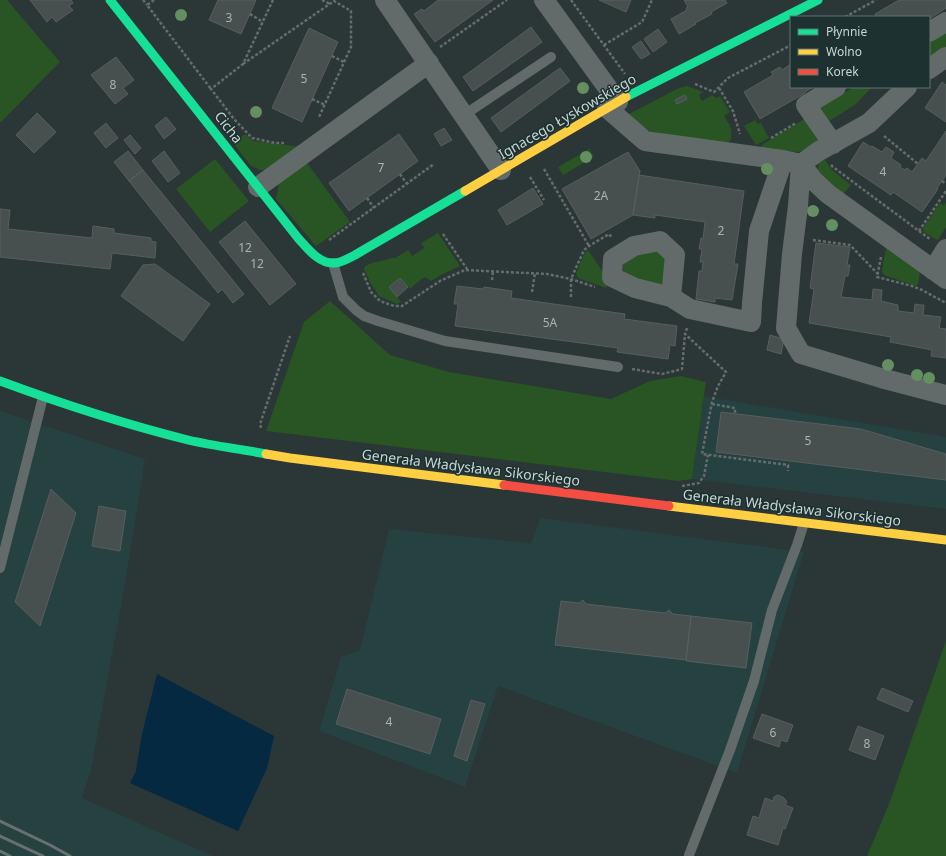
<svg xmlns="http://www.w3.org/2000/svg" width="946" height="856" font-family="'Noto Sans',sans-serif">
<rect width="100%" height="100%" fill="#2b3636"/>
<path fill="#254140" d="M704,396L946,437V509L692,479Z
M0,411L145,459L125,584L91,770L82,798L213,856H0Z
M540,518L804,552L737,773L498,686L465,787L319,731L341,657L360,650L389,529L531,543Z"/>
<path fill="#285523" d="M0,0H7L60,62L0,123Z
M946,30V48L929,61V40Z
M687,86L704,92L699,95L702,101L712,95L716,98L720,96L730,112L724,116C730,126 734,129 730,141L725,144L650,131L637,124L627,115L679,88Z
M854,87H872L856,104L825,124L819,111L821,104L836,98Z
M806,118L823,138L807,149L799,152L759,149L763,144Z
M755,120L758,124L761,123L769,138L756,145L744,126Z
M245,134L253,141L302,147L268,170H260L251,166L233,143Z
M589,149L594,157L563,175L558,167Z
M215,159L249,201L210,232L176,189Z
M305,160L350,222L316,246L276,199L279,183Z
M822,160H825L832,170L851,185L844,193L839,194L817,172L819,163Z
M946,202V227L938,240L935,239L924,232L923,228L940,203L944,205Z
M438,233L460,266L441,275L431,281L425,277L420,280L410,289L400,278L389,287L401,302L397,304L379,296L371,284L364,269L365,266L372,263L393,258H395L408,250L412,256L424,248L421,243Z
M886,247L920,271L918,284L916,286L884,275L882,271Z
M651,248L665,250L666,282L659,288L631,279L623,270V263Z
M588,250L609,281L606,288L578,278L576,274L584,254Z
M330,301L390,355L449,372L611,399L650,381L681,376L706,382L692,479L678,481L266,431L304,322Z
M946,641V856H867L889,804Z"/>
<path fill="#042940" d="M157,674L274,736L267,768L238,831L130,783L136,771L142,734Z"/>
<path fill="#47504f" stroke="#565f5d" d="M30,0H71L73,3L69,6L73,10L56,22L52,17L47,22Z
M218,0H256L241,34L209,20Z
M438,0H493L435,42L414,14L422,9L424,11Z
M599,0H631L626,12Z
M684,0H725L727,3L711,12L712,14L695,23L696,24L679,34L671,19L687,10L686,8L688,7Z
M899,0H946V8L929,19V17H874L876,16L875,14Z
M531,27L542,42L473,91L463,77Z
M309,28L338,42L302,122L272,108Z
M658,29L667,42L653,52L644,39Z
M641,41L650,54L641,59L632,47Z
M116,57L134,80L123,88L128,94L115,104L91,75Z
M791,64V87H813L805,92V93L760,119L744,92L773,75L771,72L780,67L782,70Z
M560,68L570,81L501,132L491,118Z
M942,82L946,85V122L925,108Z
M685,95L687,99L677,104L675,100Z
M37,113L56,132L34,153L16,135Z
M166,117L176,129L164,139L155,126Z
M106,123L118,138L106,148L94,133Z
M444,128L452,140L441,146L434,134Z
M946,131V175L937,188L938,189L922,212L893,192L891,195L848,166L863,142L871,147L872,146L882,152L886,147L894,152L891,158L901,165L900,167L905,170L907,168L912,172L922,158L926,161Z
M399,134L418,161L349,211L329,183Z
M130,135L141,148L135,154L124,140Z
M128,151L143,170L129,181L114,162Z
M164,151L180,173L168,182L152,161Z
M628,152L640,171L633,215L591,239L562,189Z
M143,170L244,294L233,303L222,289L218,293L129,181Z
M639,175L744,191L734,264H738L732,300L715,298V302L696,299L699,271H702L703,262H700L702,249H699L701,238L703,239L705,222L655,215V218L633,215Z
M533,188L543,204L507,225L498,210Z
M0,209L10,210L8,229L92,238L93,226L114,229V233L151,238V241L156,242L155,258L112,253L110,269L0,257Z
M245,221L296,284L270,305L219,242Z
M816,243L850,247L847,265H850L848,276H845L841,297L872,300L873,289L882,290L881,301L898,305V311L914,313L915,304L920,305H924L923,315L941,317L939,328L946,329V358L931,356L932,350L890,342L891,337L809,323L814,289L810,288Z
M155,264L210,304L183,341L121,296L143,265Z
M400,278L408,287L397,297L389,287Z
M457,286L483,289L484,287L512,291L511,298L625,314L624,319L677,326L675,346L670,345L668,359L617,352L618,348L455,326L458,304H454Z
M770,335L784,339L781,354L767,350Z
M721,412L861,429L946,454V480L716,452Z
M51,489L76,513L40,626L15,602Z
M99,506L126,511L120,551L92,546Z
M583,600L586,604L665,613L669,610L673,614L691,616L686,660L555,645L561,601L579,603Z
M691,616L752,623L746,668L686,661Z
M882,688L913,701L908,712L877,699Z
M347,689L441,719L430,754L336,724Z
M471,700L485,704L467,761L454,756Z
M762,714L793,725L787,742L781,740L779,747L753,738Z
M858,726L884,736L875,760L849,750Z
M778,795L784,798L787,802L785,805L793,808L785,829L783,828L778,845L747,835L753,816L759,818L765,798L773,801L774,797Z"/>
<g fill="none" stroke-linecap="round" stroke-linejoin="round">
<path stroke="#656c6c" stroke-width="2.5" stroke-dasharray="3 2" stroke-linecap="butt" d="M143,0L147,5
M154,0L147,5L211,89
M273,0L243,64L211,89L234,119L252,138L275,143H284
M322,0L330,4
M571,0L625,74
M250,14L263,22
M845,17L876,0
M604,45L642,22L652,0
M440,47L507,0
M332,56L344,62
M243,64L334,1L351,11V47L319,117
M695,84L714,92L728,78L791,45
M719,88L733,111L740,134
M312,99L325,105
M884,136L918,164
M771,138L796,123
M831,165L833,167L919,231L946,191
M544,169L589,246
M400,174L407,184
M530,177L544,200
M942,181L946,184
M367,198L374,208
M919,231L930,239
M443,234L467,269
M329,240L434,164
M813,240L850,245L877,273
M881,257L877,277L912,286L922,290L946,303
M363,273L371,292L380,301L394,306H402L440,281L465,270L547,274L571,279L595,287
M492,280L493,271
M532,292L535,273
M571,297V279L584,250L589,246L609,234L612,238
M687,328L685,334L726,372L718,386L712,402L702,454L788,465V471
M632,369L662,374L682,369L685,334
M712,404L735,408V414
M261,428L260,424L290,336
M682,486L699,483L704,476L708,455"/>
<path stroke="#626b6a" stroke-width="10" d="M464,115L551,57
M333,263L343,297L356,310L364,316L378,321L445,341L618,367
M0,568L43,397
M689,855L730,750L754,681L772,610L797,545L804,523"/>
<path stroke="#626b6a" stroke-width="20" d="M385,0L501,170
M544,0L618,102
M929,32L946,22
M929,69L946,57
M607,108L645,141L783,160L801,164L813,180L828,194L946,279
M833,144L806,105L836,87
M801,164L798,206L792,254L786,328L801,354L881,378L946,395
M801,164L819,151L869,123L907,87
M258,187L429,63
M933,270L946,249
M671,297L675,255L660,241L634,246L613,259L612,277L635,288L671,297L690,309L751,322L752,303L759,231L783,160"/>
<path stroke="#16e098" stroke-width="9" d="M110,0L298,238C307,248 319,264 334,263C341,263 349,258 355,255L465,191
M626,97L818,0
M0,381C62,404 124,424 188,440C214,446 240,449 266,454"/>
<path stroke="#ffcf43" stroke-width="9" d="M465,191L626,97
M266,454L290,458L504,485
M669,506L946,540"/>
<path stroke="#f24e42" stroke-width="9" d="M504,485L669,506"/>
<path stroke="#687170" stroke-width="3" d="M0,821L50,845L70,856
M0,836L43,856
M0,851L10,856"/>
</g>
<g fill="#638f61">
<circle cx="181" cy="15" r="6"/>
<circle cx="583" cy="88" r="6"/>
<circle cx="256" cy="112" r="6"/>
<circle cx="586" cy="157" r="6"/>
<circle cx="767" cy="169" r="6"/>
<circle cx="813" cy="211" r="6"/>
<circle cx="832" cy="225" r="6"/>
<circle cx="888" cy="365" r="6"/>
<circle cx="917" cy="375" r="6"/>
<circle cx="929" cy="378" r="6"/>
</g>
<g text-anchor="middle" dominant-baseline="central" stroke-width="3" stroke-linejoin="round" paint-order="stroke">
<g font-size="12" fill="#a8b4b3">
<text x="229" y="17">3</text>
<text x="304" y="78">5</text>
<text x="113" y="84">8</text>
<text x="381" y="167">7</text>
<text x="883" y="171">4</text>
<text x="601" y="195">2A</text>
<text x="721" y="230">2</text>
<text x="245" y="247">12</text>
<text x="257" y="263">12</text>
<text x="550" y="322">5A</text>
<text x="808" y="440">5</text>
<text x="389" y="721">4</text>
<text x="773" y="732">6</text>
<text x="867" y="743">8</text>
</g>
<g font-size="14" fill="#c8d5d4" stroke="#1c3130">
<text transform="translate(567 116) rotate(-30)">Ignacego Łyskowskiego</text>
<text transform="translate(229 127) rotate(52)">Cicha</text>
<text transform="translate(471 467) rotate(7)">Generała Władysława Sikorskiego</text>
<text transform="translate(792 507) rotate(7)">Generała Władysława Sikorskiego</text>
</g>
</g>
<rect x="790" y="16" width="140" height="72" fill="#1c3130" stroke="#617372"/>
<rect x="798" y="29" width="20" height="6" fill="#16e098" stroke="#617372"/>
<text x="826" y="36" font-size="12" fill="#c8d5d4">Płynnie</text>
<rect x="798" y="49" width="20" height="6" fill="#ffcf43" stroke="#617372"/>
<text x="826" y="56" font-size="12" fill="#c8d5d4">Wolno</text>
<rect x="798" y="69" width="20" height="6" fill="#f24e42" stroke="#617372"/>
<text x="826" y="76" font-size="12" fill="#c8d5d4">Korek</text>
</svg>
